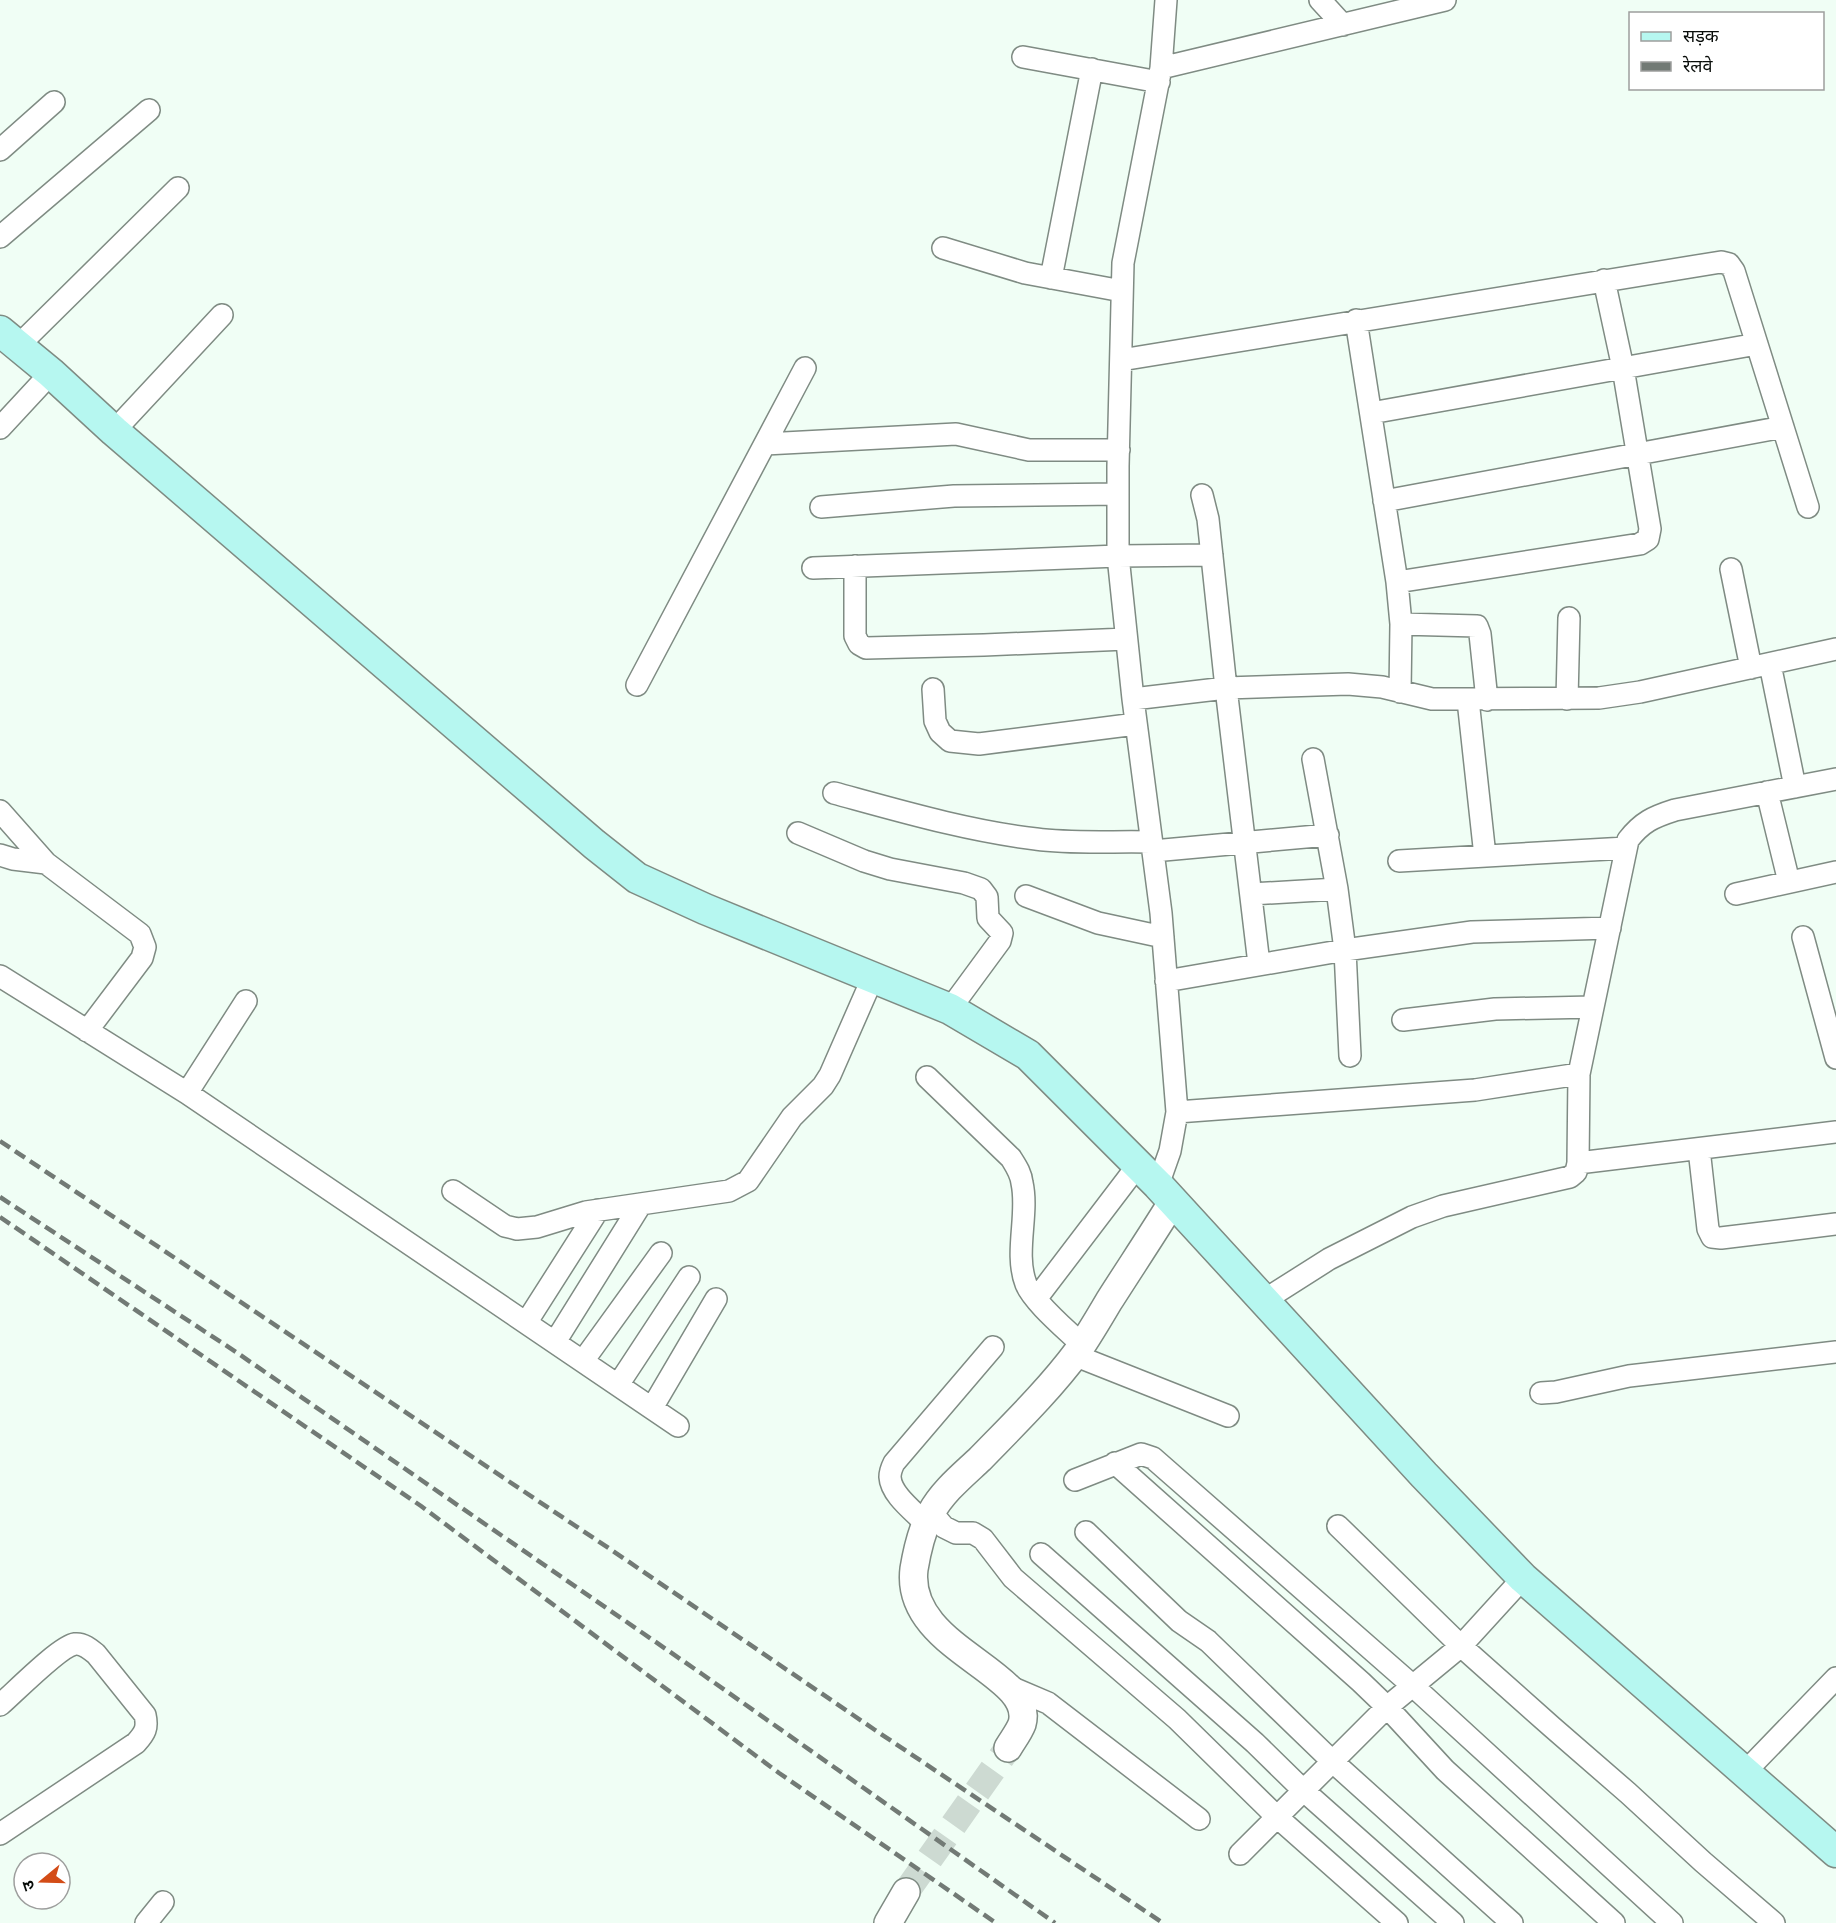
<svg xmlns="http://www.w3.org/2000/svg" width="1836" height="1923" font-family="Quicksand,'Noto Sans Devanagari',sans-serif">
<rect width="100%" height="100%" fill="#f0fef5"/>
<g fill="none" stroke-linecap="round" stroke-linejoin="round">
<path stroke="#cddad2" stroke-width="27" stroke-dasharray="27 14" stroke-linecap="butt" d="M906,1892L1008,1748"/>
<defs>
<path id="minor" d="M1320,0L1343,25
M1023,57L1159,82
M1161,68L1445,0
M0,150L54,102
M0,237L149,110
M943,248L1025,273L1122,291
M1051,278L1092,69
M1356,320L1397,582L1401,624L1400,692
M18,346L178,188
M1121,360L1721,262L1729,264L1734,271L1808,507
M1371,413L1757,344
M0,428L51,373
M114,431L222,315
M765,444L956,434L1029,450H1119
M1202,495L1208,519L1226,688L1259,964
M1384,501L1783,427
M821,507L954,496L1118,494
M855,566V636L859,644L866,648L984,645L1126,639
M813,568L1118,556L1212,555
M1731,569L1751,668
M1397,582L1640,544L1648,539L1650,529L1623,368L1604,280
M1401,624L1477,626L1480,634L1487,700
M1770,664L1795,787
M637,685L805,368
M933,689L935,721L940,732L950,741L979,744L1136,724
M1133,699L1226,688L1348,684L1382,687L1432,699L1599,698L1640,692L1836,649
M1567,699L1569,618
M1468,700L1485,856
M1313,759L1337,889L1345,950L1350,1056
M1767,792L1789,882
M834,793C900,811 968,831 1036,839C1071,844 1115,841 1151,842
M0,811L46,863
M798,833L864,861L890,869L964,883L981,889L987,897L988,918L1002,933L1000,941L950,1009
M1153,851L1328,835
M0,855L13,859L46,863L140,934L145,947L142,958L87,1031
M1399,861L1626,848
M1251,894L1337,889
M1736,894L1836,872
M1026,896L1098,923L1163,937
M1803,937L1836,1058
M0,976L187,1093L678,1426
M1166,981L1345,950L1472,932L1610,928
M1403,1020L1495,1009L1593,1007
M927,1077L1011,1158C1016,1166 1021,1173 1022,1183C1029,1214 1014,1253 1026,1284C1033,1302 1067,1330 1082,1345
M187,1093L246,1001
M1177,1112L1475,1090L1579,1074
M1699,1149L1708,1229L1712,1237L1721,1238L1836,1224
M1578,1163L1836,1132
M1158,1185L1170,1151L1177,1112L1161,913L1133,699L1118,556V466L1123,263L1161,68L1166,0
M453,1191L505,1226L517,1229L537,1227L586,1212L729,1191L748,1181L792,1117L823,1086L830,1075L873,977
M1036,1299L1138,1165
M1263,1301L1329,1259L1412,1217L1443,1206L1570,1177L1576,1172L1578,1163L1579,1074L1628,840C1642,822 1653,817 1675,810L1836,779
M526,1323L598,1210
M555,1342L641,1204
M1074,1355L1228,1416
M583,1361L661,1253
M618,1385L689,1277
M1541,1393L1556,1392L1629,1376L1836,1352
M652,1408L716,1299
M1115,1463L1361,1682L1387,1707L1445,1770L1614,1923
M1075,1480L1141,1454L1153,1458L1413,1686L1672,1923
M931,1512L944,1527L956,1533H973L983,1539L1013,1578L1177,1719L1277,1817L1397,1923
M926,1524C915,1512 891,1495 890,1477C890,1472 892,1467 894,1463L993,1347
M1338,1526L1461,1646L1552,1727L1628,1793L1703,1862L1774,1923
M1086,1532L1179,1621L1208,1641L1332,1761L1512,1923
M1041,1554L1255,1743L1303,1790L1453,1923
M1008,1686L1048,1703L1199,1819
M0,1705C14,1693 60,1646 75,1644C83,1643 90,1649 96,1654L145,1715C148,1728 145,1733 136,1743L0,1834
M1745,1772L1836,1678
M1240,1854L1387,1707L1461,1646L1523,1578
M146,1923L163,1902"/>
<path id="tertiary" d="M1008,1748C1012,1741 1019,1732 1022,1724C1037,1672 904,1649 914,1569C917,1551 922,1529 931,1513C942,1492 963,1475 980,1459C1013,1425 1049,1390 1078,1351C1089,1335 1099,1318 1109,1301C1130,1268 1152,1235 1173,1201
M888,1923L906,1892"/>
<path id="secondary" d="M0,331L51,373L114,431L594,844L637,878L705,909L950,1009L1028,1055L1158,1185L1424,1475L1523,1578L1836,1852"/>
</defs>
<use href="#minor" stroke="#7f8b83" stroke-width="24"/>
<use href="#tertiary" stroke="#7f8b83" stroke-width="30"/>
<use href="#secondary" stroke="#7f8b83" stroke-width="33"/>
<use href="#minor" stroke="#fff" stroke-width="21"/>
<use href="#tertiary" stroke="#fff" stroke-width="27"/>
<use href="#secondary" stroke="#b6f7f0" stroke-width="30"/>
<path stroke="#727a75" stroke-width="4.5" stroke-dasharray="12 6" stroke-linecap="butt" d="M0,1141L610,1549L875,1730L1163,1923
M0,1197L236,1352L702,1674L1055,1923
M0,1217L421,1506L779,1773L996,1923"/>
</g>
<rect x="1629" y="12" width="195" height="78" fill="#ffffff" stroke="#9d9e9d" stroke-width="1.5"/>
<rect x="1641" y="32" width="30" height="9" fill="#b6f7f0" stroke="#9d9e9d" stroke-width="1.5"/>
<text x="1683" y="42" font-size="18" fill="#090d0a">सड़क</text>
<rect x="1641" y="62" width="30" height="9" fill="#727a75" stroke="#9d9e9d" stroke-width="1.5"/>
<text x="1683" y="72" font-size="18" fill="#090d0a">रेलवे</text>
<g transform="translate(42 1881) rotate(251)"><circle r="28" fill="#ffffff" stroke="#9d9e9d" stroke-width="1.5"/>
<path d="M0-4.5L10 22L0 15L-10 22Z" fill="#d34c17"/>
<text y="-9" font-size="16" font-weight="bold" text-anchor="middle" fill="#090d0a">उ</text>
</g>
</svg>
